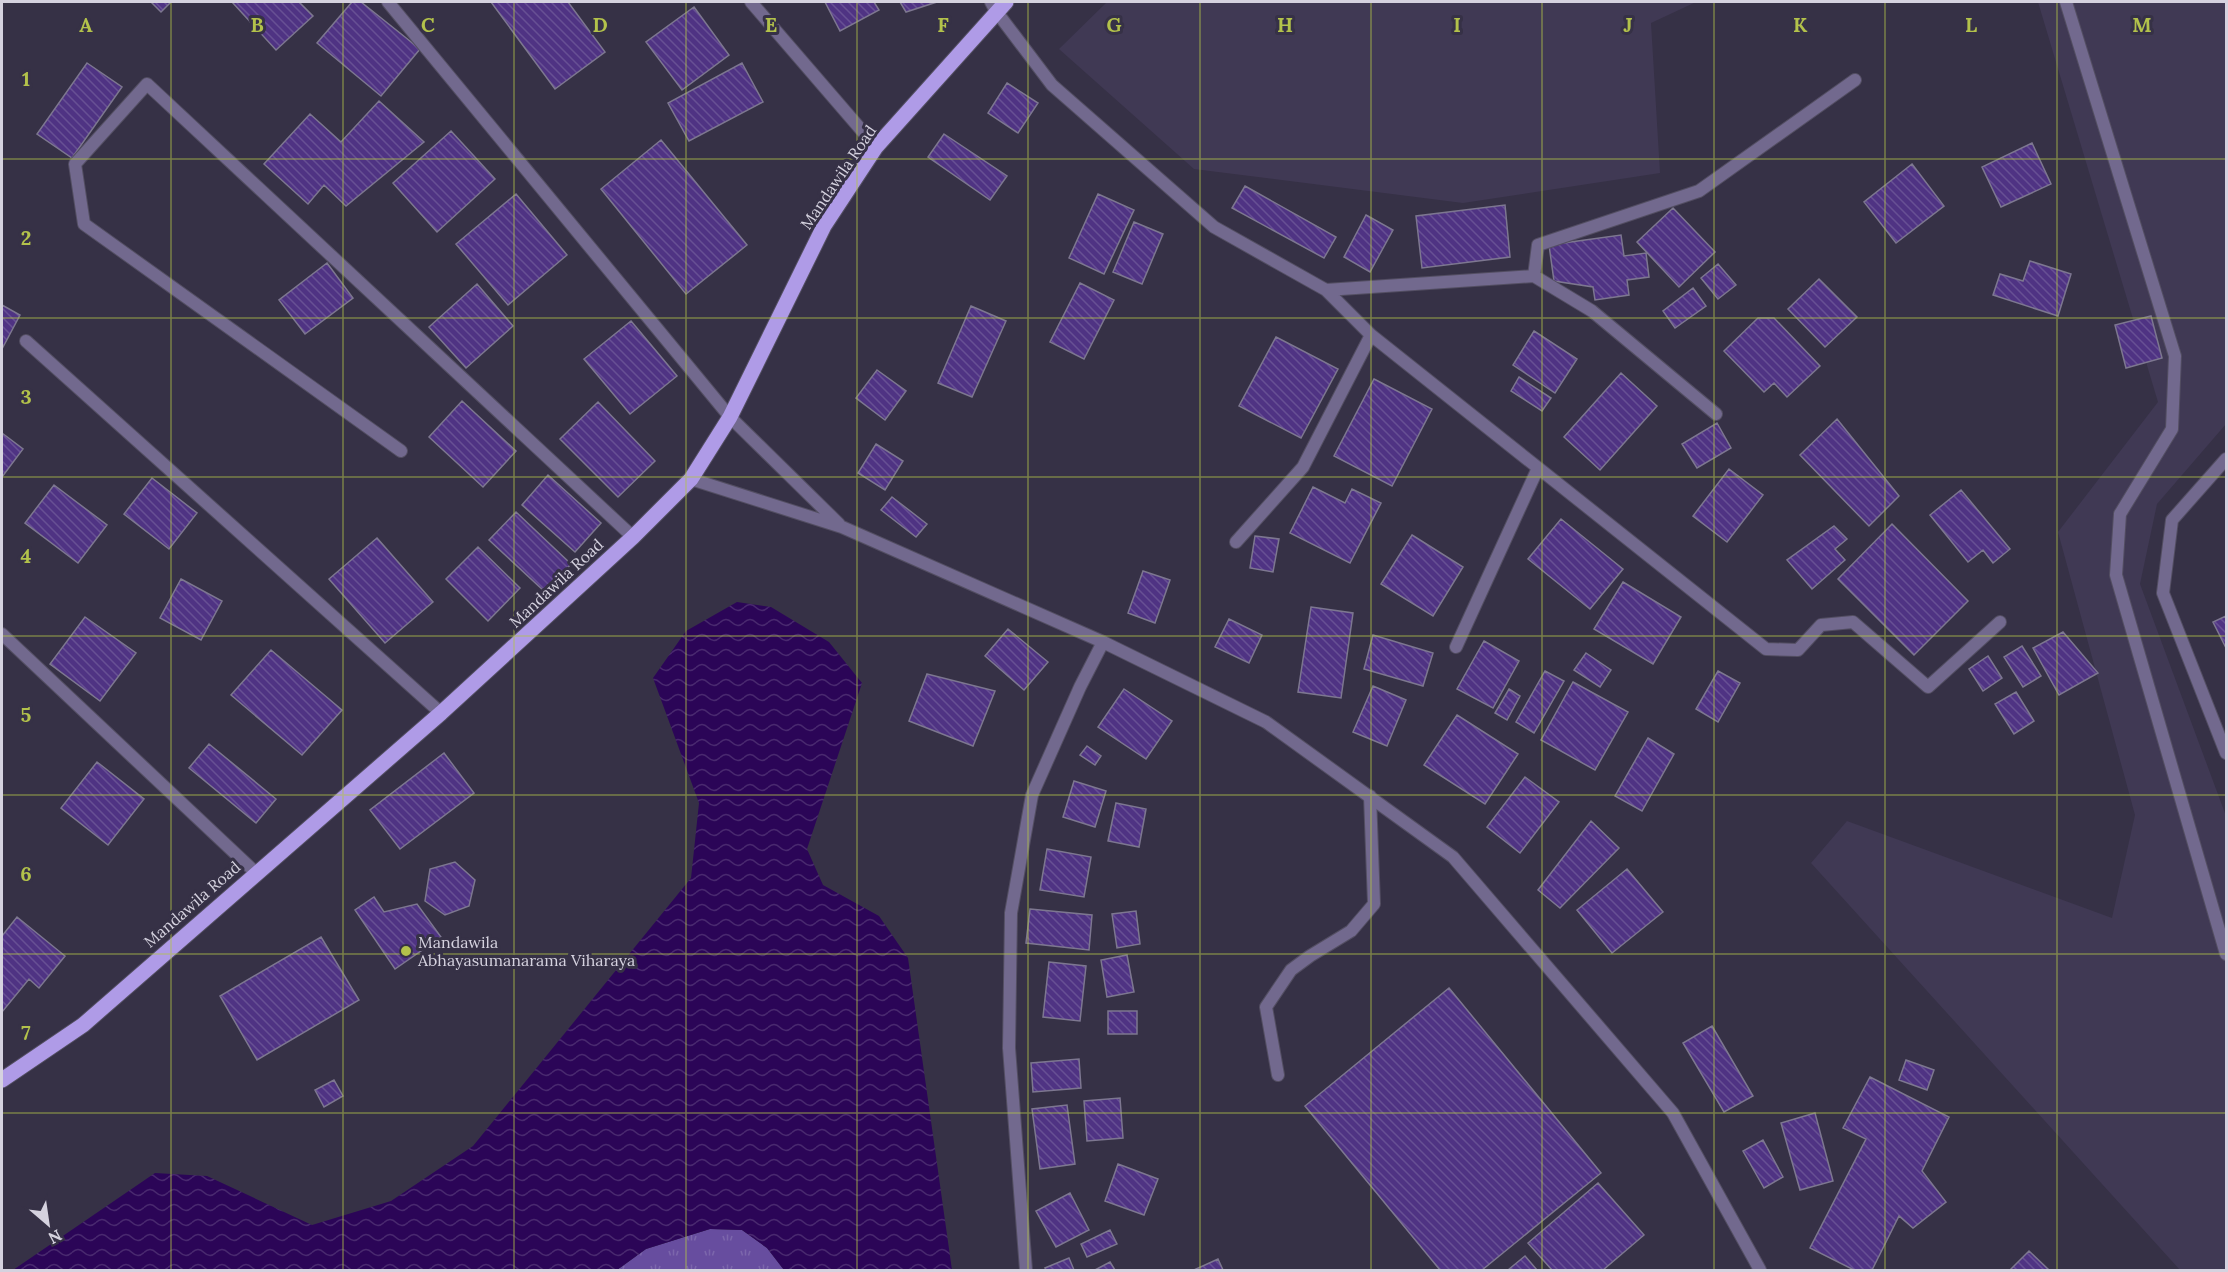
<svg xmlns="http://www.w3.org/2000/svg" width="2228" height="1272" font-family="Lora,serif">
<defs>
<pattern id="grass-tufts" width="24" height="20" patternUnits="userSpaceOnUse" patternTransform="scale(1.5)"><rect width="24" height="20" fill="#674d9f"/><path d="M3 7l-1-3M5 7V3M7 7l1-3M15 17l-1-3M17 17v-4M19 17l1-3" fill="none" stroke="#7c66ac"/></pattern>
<pattern id="water-waves" width="16" height="10" patternUnits="userSpaceOnUse" patternTransform="scale(1.5)"><rect width="16" height="10" fill="#2b0557"/><path d="M0 5q4-4 8 0t8 0" fill="none" stroke="#49296f"/></pattern>
<pattern id="building-back-hatch" width="6" height="6" patternUnits="userSpaceOnUse" patternTransform="scale(1.5)"><rect width="6" height="6" fill="#4f3383"/><path d="M-1 5l2 2M0 0l6 6M5-1l2 2" fill="none" stroke="#675094"/></pattern>
</defs>
<rect width="100%" height="100%" fill="#363146"/>
<path fill="#403954" d="M1107,2H1696L1651,23L1660,173L1463,203L1194,169L1059,49Z
M2038,2H2226V424L2157,504L2140,584L2226,816V1270H2180L1811,863L1847,821L2112,918L2135,815L2058,532L2158,402Z"/>
<path fill="url(#grass-tufts)" d="M710,1229L742,1230L767,1248L784,1270H617L646,1249Z"/>
<path fill="url(#water-waves)" d="M737,602L771,607L829,642L862,683L807,849L823,885L879,916L908,958L952,1270H784L767,1248L742,1230L710,1229L646,1249L617,1270H13L155,1173L207,1176L312,1225L391,1201L473,1146L691,878L699,803L653,678L686,631Z"/>
<path fill="url(#building-back-hatch)" stroke="#7d7790" stroke-width="1.5" d="M151,2H171L161,12Z
M232,2H299L313,16L276,50Z
M352,2H361L420,49L381,96L317,43Z
M491,2H568L605,52L555,89Z
M825,2H874L879,10L840,31Z
M900,2H937L906,12Z
M694,7L729,55L682,90L646,42Z
M87,63L122,87L72,158L37,134Z
M742,63L763,102L689,141L668,103Z
M1007,83L1038,103L1018,133L988,113Z
M379,101L424,142L346,206L324,185L308,204L264,164L310,114L341,142Z
M451,131L495,179L437,232L393,183Z
M944,134L1007,176L990,200L928,157Z
M661,140L747,245L686,294L601,189Z
M2032,143L2051,184L2001,207L1982,167Z
M1912,164L1944,206L1896,243L1864,202Z
M1245,186L1336,237L1324,258L1232,208Z
M516,194L567,255L508,305L456,244Z
M1098,194L1134,210L1104,274L1069,258Z
M1505,205L1510,257L1422,268L1416,216Z
M1673,208L1715,252L1679,287L1637,242Z
M1366,215L1393,230L1370,272L1344,257Z
M1134,222L1163,234L1142,284L1113,272Z
M1621,235L1624,256L1646,253L1649,277L1627,280L1629,295L1595,300L1593,287L1554,281L1549,245Z
M2030,261L2071,274L2058,316L1993,295L2000,274L2023,281Z
M327,263L353,298L305,334L279,300Z
M1718,264L1736,285L1718,299L1701,278Z
M1819,279L1857,317L1825,347L1788,309Z
M1080,283L1114,300L1084,359L1050,342Z
M477,284L513,326L466,368L429,327Z
M1693,288L1706,306L1675,328L1663,311Z
M2,305L20,315L2,349Z
M971,306L1006,321L972,397L938,383Z
M2151,316L2162,358L2126,368L2115,325Z
M1758,318H1774L1820,366L1787,397L1774,383L1764,392L1724,351Z
M631,321L677,376L630,414L584,359Z
M1534,331L1577,359L1555,393L1513,365Z
M1276,337L1338,369L1301,438L1239,406Z
M877,370L906,391L885,420L856,398Z
M1621,373L1657,406L1600,470L1564,437Z
M1519,377L1551,398L1542,411L1511,391Z
M1374,379L1432,409L1392,486L1334,456Z
M462,401L516,451L483,487L429,437Z
M598,402L655,461L618,497L560,439Z
M1837,419L1899,496L1869,526L1800,455Z
M1717,423L1731,448L1697,468L1682,444Z
M2,433L23,449L2,477Z
M876,444L903,461L885,490L858,473Z
M1729,469L1763,495L1727,542L1693,516Z
M548,475L601,523L575,552L522,505Z
M152,478L197,513L169,549L124,514Z
M54,485L107,525L78,563L25,523Z
M1313,487L1345,503L1352,489L1381,503L1350,563L1290,533Z
M1961,490L2010,549L1993,563L1983,550L1968,562L1930,515Z
M892,497L927,524L916,537L881,510Z
M516,512L571,564L545,592L489,540Z
M1561,519L1623,569L1590,609L1528,559Z
M1892,524L1968,601L1914,655L1838,579Z
M1834,526L1847,539L1835,549L1845,560L1812,589L1787,560Z
M1412,535L1463,567L1433,616L1381,584Z
M1255,536L1279,539L1273,572L1250,568Z
M377,538L433,602L385,643L329,579Z
M478,547L520,588L488,621L446,579Z
M1143,571L1170,580L1155,623L1128,613Z
M181,579L222,601L201,640L160,618Z
M1623,582L1681,617L1653,664L1594,629Z
M1311,607L1353,613L1341,698L1298,692Z
M2226,616V648L2213,622Z
M85,617L136,653L100,701L50,664Z
M1229,619L1262,635L1249,663L1215,647Z
M1008,629L1048,662L1024,690L985,656Z
M2063,632L2098,673L2059,695L2033,648Z
M1373,635L1433,653L1423,686L1364,669Z
M1484,641L1519,661L1493,708L1457,689Z
M2022,646L2041,676L2023,687L2004,657Z
M271,650L342,710L302,755L231,695Z
M1586,653L1611,670L1600,687L1574,670Z
M1988,656L2002,678L1983,691L1969,669Z
M1545,671L1564,681L1534,733L1516,722Z
M1718,671L1740,683L1718,722L1696,709Z
M927,674L995,691L973,746L909,721Z
M1573,682L1628,712L1595,770L1541,740Z
M1373,686L1406,700L1387,746L1353,732Z
M1124,689L1172,721L1146,759L1098,727Z
M1509,689L1520,696L1507,720L1495,713Z
M2016,692L2034,721L2014,734L1995,704Z
M1457,715L1518,754L1485,804L1424,765Z
M1648,738L1674,754L1642,811L1615,796Z
M209,744L276,799L256,823L189,768Z
M1087,746L1101,756L1095,765L1080,755Z
M444,753L474,793L400,849L370,810Z
M97,762L144,799L108,845L61,808Z
M1525,777L1559,802L1520,853L1487,827Z
M1074,781L1106,791L1095,827L1063,817Z
M1116,803L1146,809L1139,847L1108,841Z
M1591,821L1619,848L1560,908L1538,890Z
M1047,849L1091,857L1084,897L1040,890Z
M455,862L475,880L469,906L445,915L425,901L430,869Z
M1627,869L1663,912L1612,953L1577,910Z
M374,897L384,912L417,904L441,937L395,969L355,910Z
M1030,909L1092,915L1089,950L1026,943Z
M1136,911L1140,944L1117,948L1112,914Z
M17,917L65,956L39,988L29,979L2,1012V936Z
M321,937L359,1000L257,1060L220,996Z
M1127,955L1134,992L1107,997L1101,960Z
M1049,962L1086,966L1080,1021L1043,1017Z
M1449,988L1601,1173L1482,1270H1440L1305,1106Z
M1108,1011H1137V1034H1108Z
M1712,1026L1753,1096L1724,1112L1683,1043Z
M1079,1059L1081,1088L1033,1092L1031,1063Z
M1906,1060L1934,1070L1927,1090L1899,1080Z
M1870,1077L1949,1117L1922,1171L1946,1202L1913,1228L1899,1216L1872,1270H1854L1810,1248L1866,1139L1843,1128Z
M334,1080L343,1096L324,1107L315,1090Z
M1120,1098L1123,1138L1087,1141L1084,1101Z
M1067,1105L1075,1164L1040,1169L1032,1109Z
M1815,1113L1833,1181L1800,1190L1781,1123Z
M1763,1140L1783,1177L1764,1188L1743,1151Z
M1118,1164L1158,1179L1144,1215L1105,1201Z
M1598,1183L1644,1235L1603,1270H1552L1528,1243Z
M1070,1193L1089,1230L1056,1247L1036,1211Z
M1110,1230L1117,1244L1087,1257L1081,1244Z
M2029,1251L2049,1270H2010Z
M1525,1256L1537,1270H1508Z
M1069,1258L1074,1270H1046L1045,1268Z
M1218,1259L1223,1270H1194Z
M1110,1262L1115,1270H1095Z"/>
<g fill="none" stroke-linecap="round" stroke-linejoin="round">
<defs>
<path id="lane" d="M2066,2L2175,356L2172,429L2120,514L2116,575L2226,954
M1278,1075L1266,1007L1291,970L1310,956L1351,931L1374,904L1370,796"/>
<path id="street" d="M388,2L730,417L839,524
M751,2L876,147
M991,2L996,11L1052,85L1214,227L1326,290L1371,335L1766,649L1798,650L1821,625L1853,622L1928,687L2000,622
M1534,276L1592,311L1716,414
M1326,290L1534,276L1538,245L1699,191L1855,80
M26,341L441,713
M401,451L84,224L75,164L147,84L633,537
M2226,459L2172,520L2163,593L2226,753
M691,479L842,527L1103,642L1266,722L1453,857L1673,1113L1760,1270
M1236,542L1303,467L1371,335
M2,634L256,873
M1456,647L1538,468
M1026,1270L1009,1048L1011,913L1032,795L1080,687L1103,642"/>
<path id="primary" d="M2,1080L83,1025L441,713L633,537L691,479L730,417L824,226L876,147L1006,2"/>
</defs>
<use href="#lane" stroke="#534e62" stroke-width="14"/>
<use href="#street" stroke="#534e62" stroke-width="14"/>
<use href="#primary" stroke="#534e62" stroke-width="17"/>
<use href="#lane" stroke="#72698e" stroke-width="12"/>
<use href="#street" stroke="#72698e" stroke-width="12"/>
<use href="#primary" stroke="#af9be7" stroke-width="15"/>
</g>
<path fill="none" stroke="#b3c24b" stroke-width="1.5" stroke-opacity="0.55" d="M171,2V1270M343,2V1270M514,2V1270M686,2V1270M857,2V1270M1028,2V1270M1200,2V1270M1371,2V1270M1542,2V1270M1714,2V1270M1885,2V1270M2057,2V1270M2,159H2226M2,318H2226M2,477H2226M2,636H2226M2,795H2226M2,954H2226M2,1113H2226"/>
<circle fill="#b3c24b" stroke="#363146" stroke-width="2" cx="406" cy="951" r="6"/>
<g text-anchor="middle" dominant-baseline="central" stroke-width="6" stroke-linejoin="round" paint-order="stroke">
<g font-size="16" fill="#d5d2df" stroke="#363146">
<text transform="translate(838 177) rotate(-56)">Mandawila Road</text>
<text transform="translate(556 583) rotate(-43)">Mandawila Road</text>
<text transform="translate(192 904) rotate(-41)">Mandawila Road</text>
</g>
<g font-size="16" fill="#d5d2df" stroke="#363146" text-anchor="start">
<text x="418" y="942">Mandawila<tspan x="418" dy="18">Abhayasumanarama Viharaya</tspan></text>
</g>
</g>
<g font-size="20" text-anchor="middle" font-weight="bold" fill="#b3c24b" stroke="#363146" stroke-width="6" stroke-linejoin="round" paint-order="stroke">
<text x="86" y="32">A</text>
<text x="257" y="32">B</text>
<text x="428" y="32">C</text>
<text x="600" y="32">D</text>
<text x="771" y="32">E</text>
<text x="943" y="32">F</text>
<text x="1114" y="32">G</text>
<text x="1285" y="32">H</text>
<text x="1457" y="32">I</text>
<text x="1628" y="32">J</text>
<text x="1800" y="32">K</text>
<text x="1971" y="32">L</text>
<text x="2142" y="32">M</text>
<text x="26" y="86">1</text>
<text x="26" y="245">2</text>
<text x="26" y="404">3</text>
<text x="26" y="563">4</text>
<text x="26" y="722">5</text>
<text x="26" y="881">6</text>
<text x="26" y="1040">7</text>
</g>
<rect width="2228" height="1272" fill="none" stroke="#d5d2df" stroke-width="6"/>
<g transform="translate(48 1224) rotate(151)" stroke="#363146" stroke-width="4.5" paint-order="stroke">
<path d="M0-4.5L10 22L0 15L-10 22Z" fill="#d5d2df"/>
<text y="-9" font-size="16" font-weight="bold" text-anchor="middle" fill="#d5d2df">N</text>
</g>
</svg>
